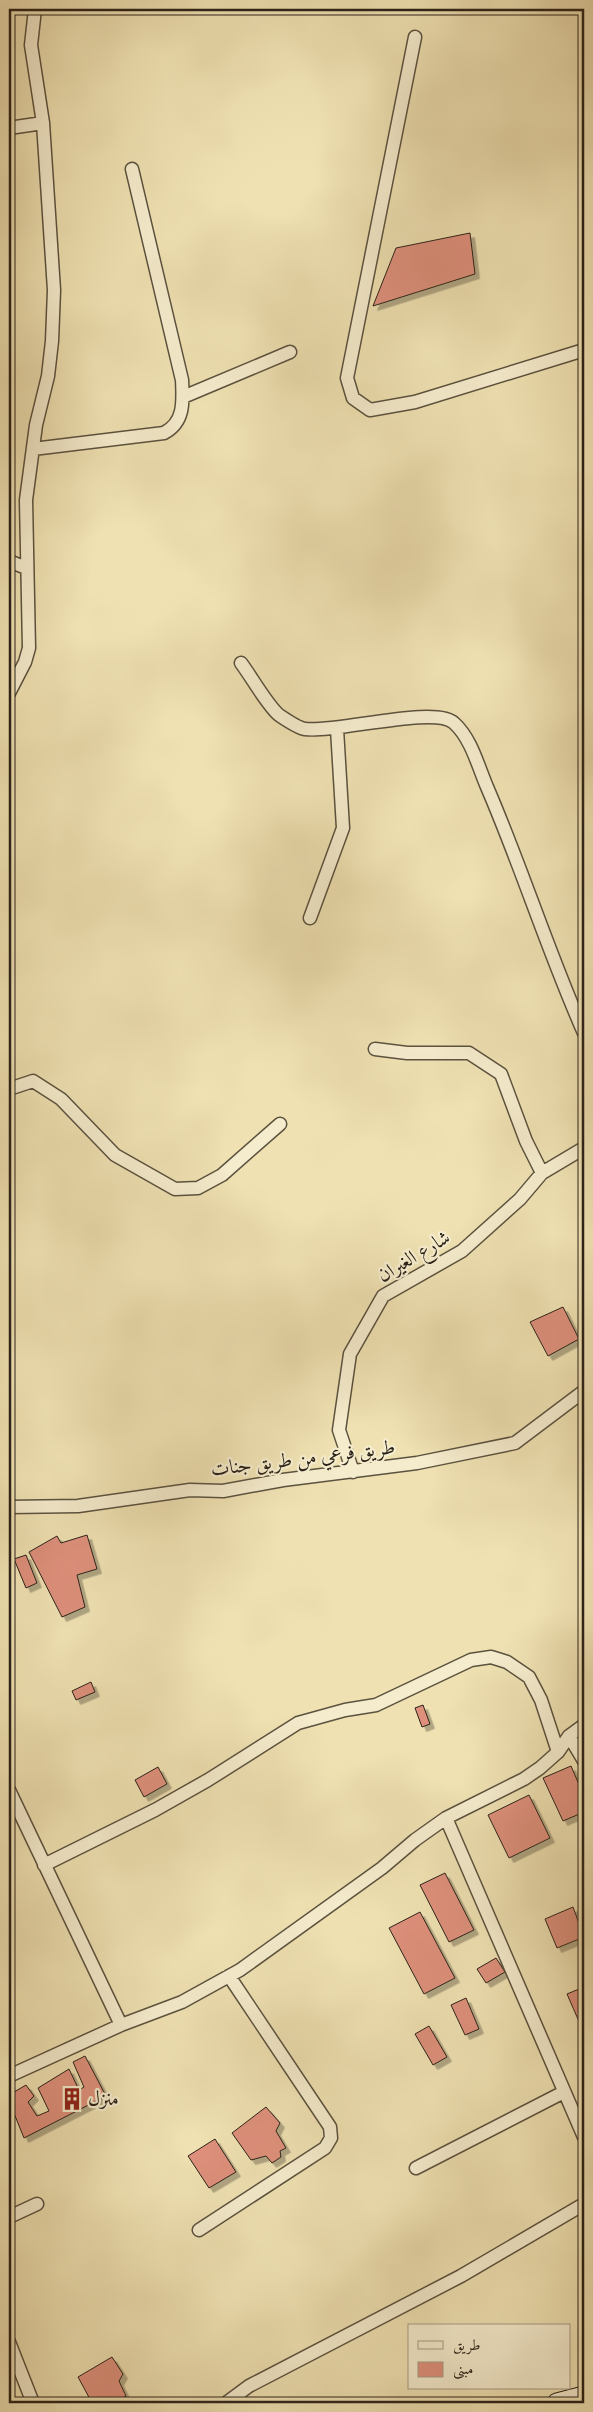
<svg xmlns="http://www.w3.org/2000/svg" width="593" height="2412" font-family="'IM FELL DW Pica',Amiri,serif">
<defs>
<filter id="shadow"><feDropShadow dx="4.5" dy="4.5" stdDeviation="0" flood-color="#0004"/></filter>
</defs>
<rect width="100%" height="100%" fill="#efe1b2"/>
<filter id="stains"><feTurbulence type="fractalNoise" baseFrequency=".004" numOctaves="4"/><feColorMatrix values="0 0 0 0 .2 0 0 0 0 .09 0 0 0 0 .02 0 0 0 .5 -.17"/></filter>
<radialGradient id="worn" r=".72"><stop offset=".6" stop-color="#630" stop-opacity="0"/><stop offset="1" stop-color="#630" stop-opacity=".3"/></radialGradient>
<path fill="#de907b" stroke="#2a2219" filter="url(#shadow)" d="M470,233L475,274L373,306L396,248Z
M563,1307L579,1339L548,1356L530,1322Z
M87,1535L97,1569L77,1575L85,1607L62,1617L29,1552L57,1536L61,1543Z
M26,1555L37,1583L26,1588L14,1559Z
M91,1682L95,1692L76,1700L72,1691Z
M423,1705L430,1724L422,1727L415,1708Z
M571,1766L584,1796V1812L563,1821L543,1778Z
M158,1767L167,1784L144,1797L135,1780Z
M529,1795L550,1838L509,1858L488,1815Z
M445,1873L474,1930L449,1942L420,1885Z
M573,1907L584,1937L557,1948L545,1919Z
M420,1912L455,1978L424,1994L389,1928Z
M496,1958L505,1972L486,1983L477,1969Z
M584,1987V2033L567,1994Z
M466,1998L479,2029L465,2035L451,2005Z
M429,2026L447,2057L433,2065L415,2034Z
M85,2056L106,2096L24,2138L9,2101V2095L26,2085L34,2096L28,2102L37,2116L49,2111L38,2088L69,2069L79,2090L84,2087L73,2062Z
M266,2107L280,2123L276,2131L286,2148L280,2151L281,2157L272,2163L266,2156L251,2160L232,2133Z
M215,2139L236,2172L209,2188L188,2156Z
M112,2357L123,2374L119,2381L126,2396L113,2403H107L102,2397L91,2401L78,2377Z"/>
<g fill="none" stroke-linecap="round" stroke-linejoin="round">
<defs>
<path id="street" d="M415,37L347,378L353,398L370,410L415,402L584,350
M9,128L43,123
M183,397L290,352
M33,449L164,433C185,422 183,401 182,380L132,169
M9,561L26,568
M241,663C251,676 267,705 279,715C285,719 298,728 305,729C336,733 436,705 454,723C471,738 478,766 487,787C522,868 548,952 584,1033
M9,693L25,662L29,648L26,500L36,425L48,376L52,341L54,290L43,123L31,45L35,9
M310,918L343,828L337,729
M375,1049L407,1053H469L501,1074L526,1141L542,1173
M9,1089L33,1081L61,1099L115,1155L175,1189L198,1188L222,1175L280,1124
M353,1472L339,1430L350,1354L383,1296L462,1251L520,1199L542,1173L584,1148
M9,1507L78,1506L190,1490L223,1491L283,1480L417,1463L515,1443L584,1391
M569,1736L584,1761
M9,1790L121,2025
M446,1818L584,2137
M44,1865L155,1810L208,1780L298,1723L345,1710L376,1705L471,1660L491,1657L507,1662L529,1677L541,1700L558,1752
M9,2076L121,2025L182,2002L240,1970L382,1868L415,1840L446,1818L524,1779L540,1768L558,1752L569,1736L584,1725
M416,2168L564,2092
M9,2217L37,2204
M199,2230L325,2148L331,2138L330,2127L229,1976
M9,2342L33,2403
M226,2403L249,2386L461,2276L584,2204"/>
<path id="secondary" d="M557,2403L584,2396"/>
</defs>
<use href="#street" stroke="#5b523f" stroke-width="15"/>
<use href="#secondary" stroke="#2a2219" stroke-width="21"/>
<use href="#street" stroke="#f5eccd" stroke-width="12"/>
<use href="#secondary" stroke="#f5eccd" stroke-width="19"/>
</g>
<defs>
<symbol id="building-bare" viewBox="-9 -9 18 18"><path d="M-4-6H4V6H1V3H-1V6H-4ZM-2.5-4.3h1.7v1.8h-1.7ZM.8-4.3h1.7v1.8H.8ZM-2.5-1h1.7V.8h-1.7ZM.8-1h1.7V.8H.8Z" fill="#8f2418" stroke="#f5eccd" stroke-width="2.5" paint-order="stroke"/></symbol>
</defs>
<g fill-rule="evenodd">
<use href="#building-bare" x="56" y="2083" width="32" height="32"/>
</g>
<g text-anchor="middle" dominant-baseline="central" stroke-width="4.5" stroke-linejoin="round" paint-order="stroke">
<g font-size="20" fill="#2a2219" stroke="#f5eccd">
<text transform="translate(414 1257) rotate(-31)">شارع الغيران</text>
<text transform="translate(303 1459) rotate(-7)">طريق فرعي من طريق جنات</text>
</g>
<g font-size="20" fill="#2a2219" stroke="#f5eccd" text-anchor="start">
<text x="88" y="2099">منزل</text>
</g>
</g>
<rect width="593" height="2412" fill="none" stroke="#efe1b2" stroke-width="30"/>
<rect x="10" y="10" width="573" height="2392" fill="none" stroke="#2a2219" stroke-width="2.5"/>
<rect x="15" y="15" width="563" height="2382" fill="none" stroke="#2a2219"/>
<rect x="408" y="2324" width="162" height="65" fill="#f5eccd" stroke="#a49b85"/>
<rect x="418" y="2341" width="25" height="8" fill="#f5eccd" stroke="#a49b85"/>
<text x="453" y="2350" font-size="15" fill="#2a2219">طريق</text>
<rect x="418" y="2362" width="25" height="15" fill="#de907b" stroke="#a49b85"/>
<text x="453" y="2374" font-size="15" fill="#2a2219">مبنى</text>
<rect width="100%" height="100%" filter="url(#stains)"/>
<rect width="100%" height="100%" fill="url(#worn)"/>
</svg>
